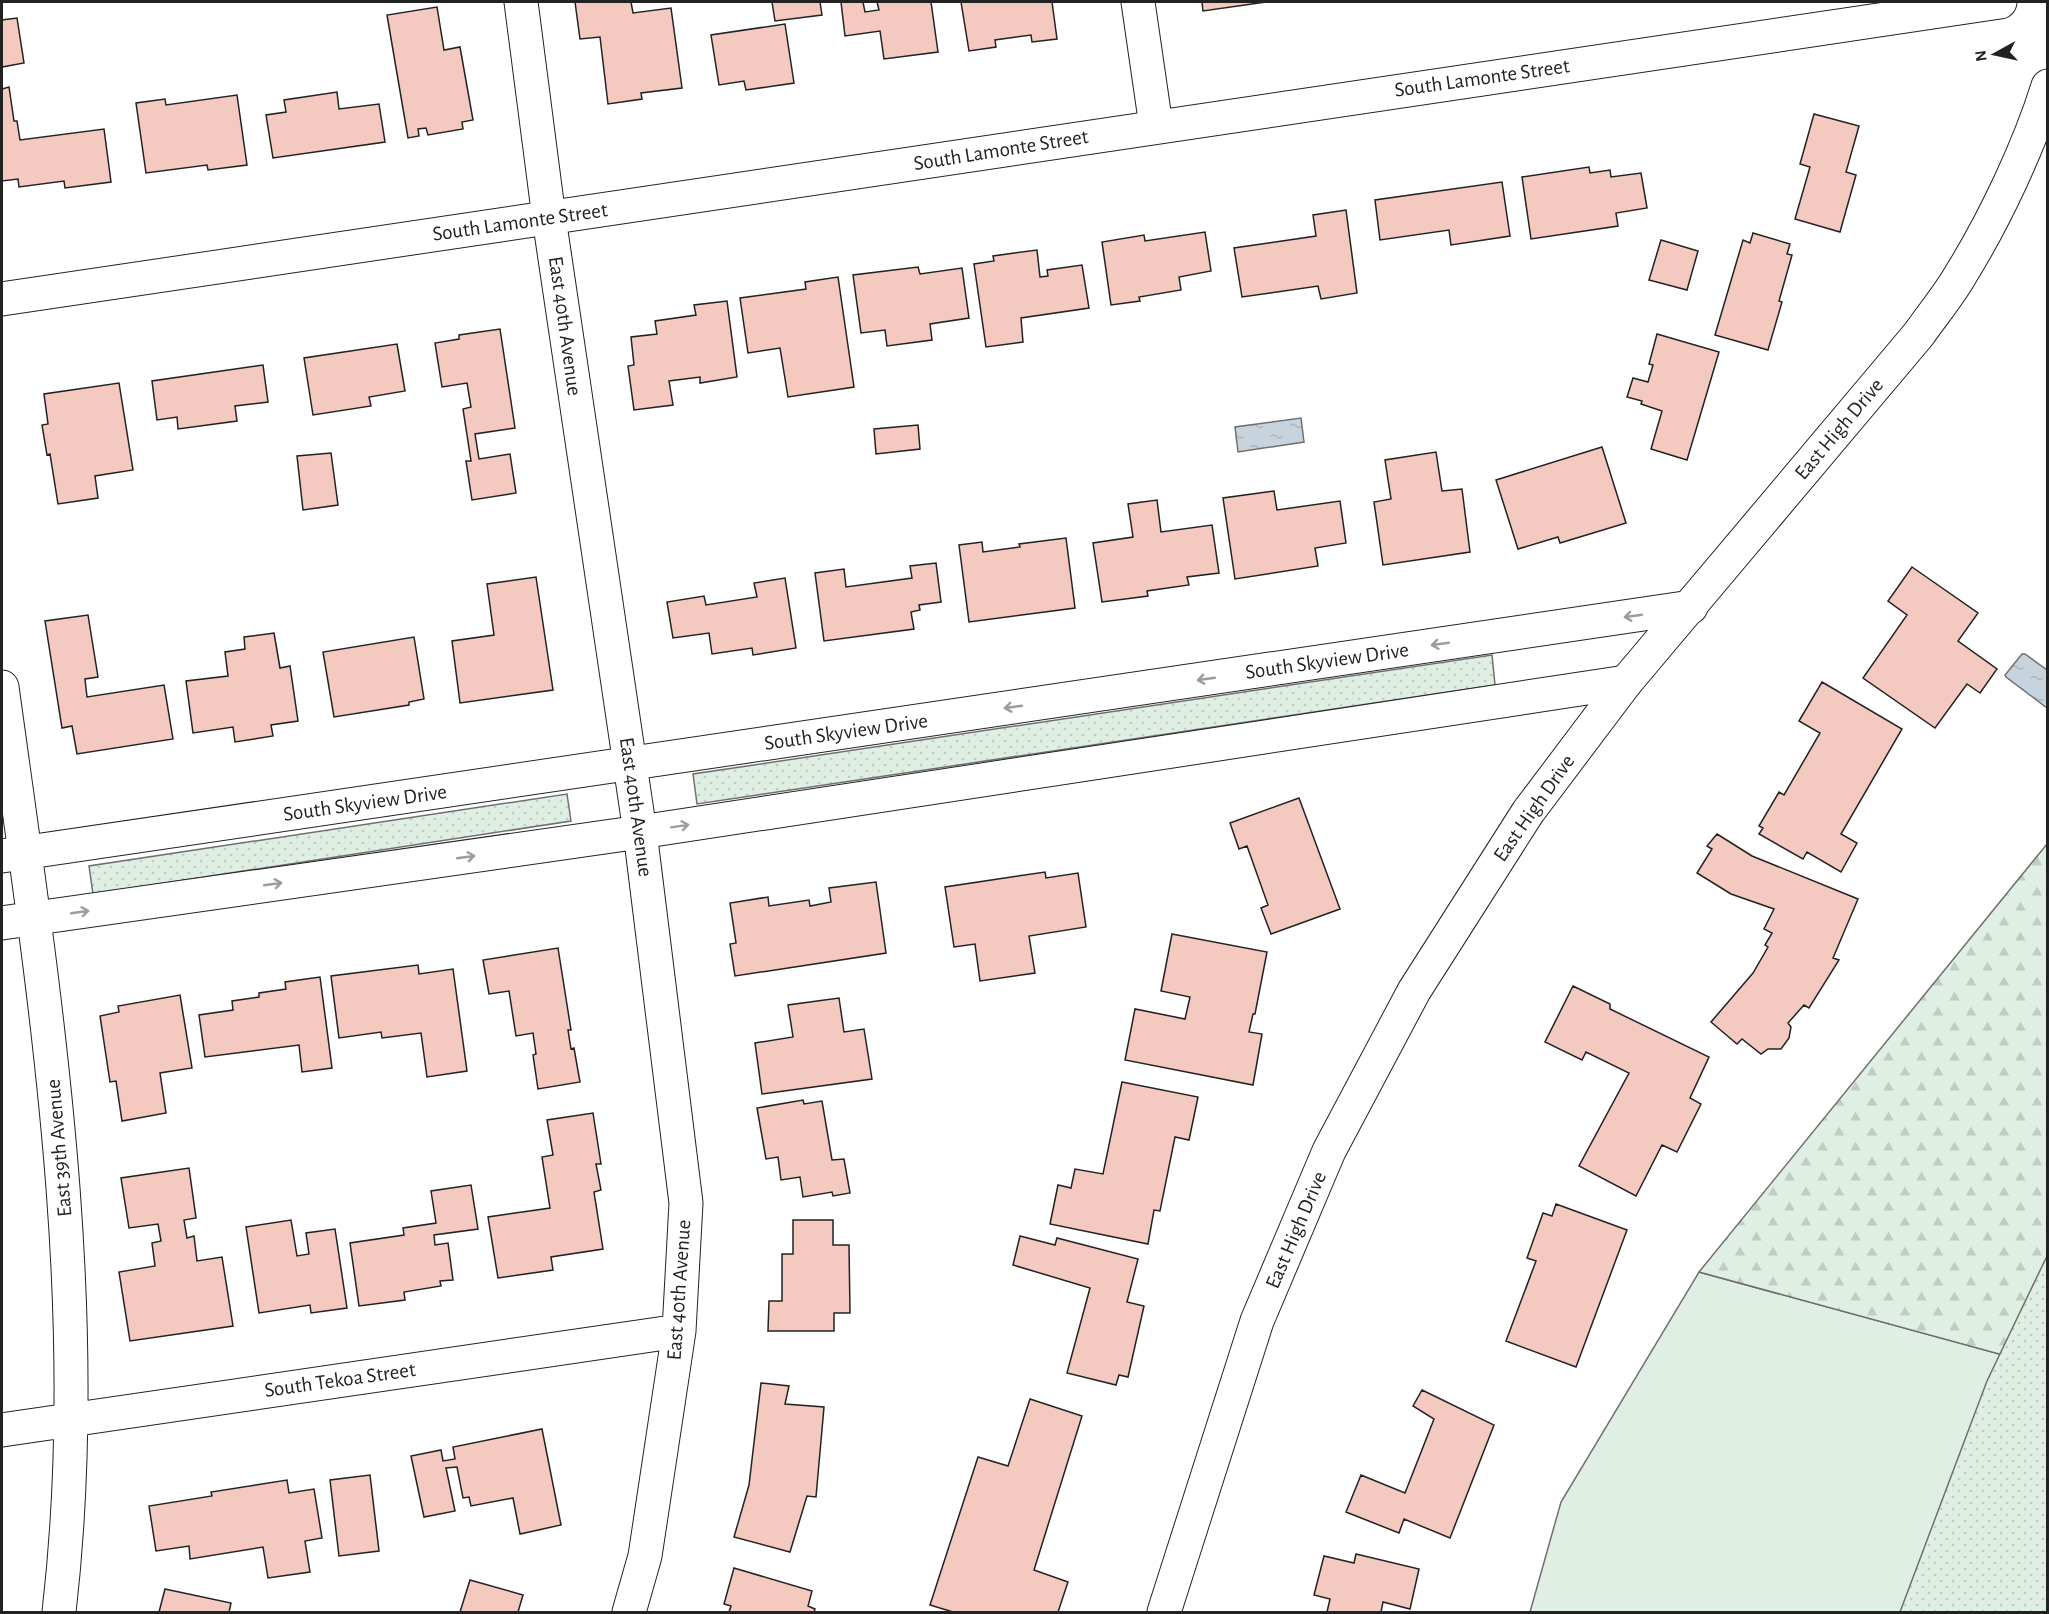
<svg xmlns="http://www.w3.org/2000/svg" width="2049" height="1614" font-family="'Alegreya Sans',sans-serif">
<defs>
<pattern id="forest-firs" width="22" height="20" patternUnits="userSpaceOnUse" patternTransform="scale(1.5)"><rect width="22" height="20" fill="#e0efe3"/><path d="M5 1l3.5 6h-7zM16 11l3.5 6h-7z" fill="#c0cdc2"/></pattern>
<pattern id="park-dots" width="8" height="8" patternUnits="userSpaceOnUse" patternTransform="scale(1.5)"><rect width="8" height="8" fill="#e0efe3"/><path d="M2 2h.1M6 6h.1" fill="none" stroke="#c0cdc2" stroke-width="1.8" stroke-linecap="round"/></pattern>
<pattern id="water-ripples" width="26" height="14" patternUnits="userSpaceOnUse" patternTransform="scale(1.5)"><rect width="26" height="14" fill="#c7d3dd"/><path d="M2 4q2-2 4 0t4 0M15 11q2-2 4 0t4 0" fill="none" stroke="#abb5bd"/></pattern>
</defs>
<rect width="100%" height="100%" fill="#fff"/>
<path fill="#e0efe3" stroke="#6f6f6f" stroke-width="1.5" d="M1699,1272L2047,1367V1612H1530L1561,1502Z"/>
<path fill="url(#forest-firs)" stroke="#6f6f6f" stroke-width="1.5" d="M2047,844V1367L1699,1272Z"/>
<path fill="url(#park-dots)" stroke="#6f6f6f" stroke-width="1.5" d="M1492,655L1495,685L697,804L693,774Z
M567,794L571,821L93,894L89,866Z
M2047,1256V1612H1900L1987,1381Z"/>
<path fill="url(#water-ripples)" stroke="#6f6f6f" stroke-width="1.5" d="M1301,418L1304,442L1238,452L1235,427Z
M2022,654H2025L2047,670V708L2006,677L2005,675Z"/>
<path fill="#f3c9c0" stroke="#222" stroke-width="1.5" d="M575,2H631L633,13L671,8L682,88L641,93L642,99L608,104L600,37L580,39Z
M772,2H820L822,15L775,21Z
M841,2H863L865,12L879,10L877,2H931L938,52L884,59L880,31L845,36Z
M961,2H1052L1057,39L1032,42L1031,35L995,40L996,47L969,51Z
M1202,2H1266L1203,11Z
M437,7L444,50L460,47L473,120L462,122L463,129L428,135L426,128L418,129L419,136L408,138L387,15Z
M17,18L24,63L2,67V20Z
M785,24L794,83L746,90L744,81L719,85L711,35Z
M9,87L14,121H17L20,140L104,129L111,182L65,188L64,181L19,187L18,179L2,181V89Z
M337,92L339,109L379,104L385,142L273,158L266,115L286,112L284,100Z
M237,95L247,165L208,170L207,165L146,173L136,103L165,99L166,105Z
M1814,114L1859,126L1846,172L1856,175L1840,232L1795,219L1810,167L1800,164Z
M1589,167L1590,173L1610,170L1611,177L1641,173L1647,208L1616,213L1618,226L1531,239L1522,177Z
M1502,182L1510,236L1451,245L1449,230L1380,240L1375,200Z
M1346,210L1357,293L1321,299L1318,286L1242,297L1234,248L1316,236L1313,215Z
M1205,232L1211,271L1179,277L1181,290L1139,297L1140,301L1111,305L1102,242L1144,235L1145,241Z
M1753,233L1790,244L1787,254L1792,255L1779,301L1782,302L1768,350L1715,335L1743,240L1750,243Z
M1661,240L1698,251L1687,290L1649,280Z
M1037,250L1040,277L1048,276L1047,270L1082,265L1089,308L1021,318L1023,342L986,347L974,264L994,261L993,256Z
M918,267L920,274L962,268L969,318L930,324L932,340L887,346L885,330L861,333L853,275Z
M838,277L854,387L788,397L780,348L748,353L740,298L806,289L805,282Z
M727,301L737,377L700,383V377L669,381L673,405L634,410L628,366L634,365L631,337L657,334L655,321L696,315L694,305Z
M500,329L515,428L475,434L479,459L510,454L516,493L472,500L466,461H471L463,409L471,407L467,383L442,387L435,343L459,339V335Z
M1657,334L1719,352L1687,460L1651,449L1662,411L1641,404L1642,401L1627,397L1633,378L1648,382L1653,365L1649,364Z
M397,344L405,391L369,397L371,406L313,415L304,358Z
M263,365L268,402L235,406L237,421L178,429L177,417L157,420L152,381Z
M119,383L133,470L95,476L98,498L58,504L50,454L47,455L42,425L48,424L44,394Z
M918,425L920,449L876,454L874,429Z
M1602,447L1626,523L1560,543L1558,537L1518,549L1496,480Z
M1436,452L1442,491L1462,489L1470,552L1383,565L1374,502L1391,499L1385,460Z
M331,453L338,505L303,510L297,456Z
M1274,491L1277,510L1340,501L1346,543L1315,548L1318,566L1235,579L1223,498Z
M1157,500L1161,532L1212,525L1219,573L1187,577L1189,585L1147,591L1148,596L1102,602L1093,543L1133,537L1128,504Z
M1066,538L1075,608L969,622L959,545L982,542L983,552L1020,547L1019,544Z
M936,563L941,602L919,605L920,610L911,612L914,629L824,641L815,573L844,569L846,587L912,578L910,566Z
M1912,567L1978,613L1958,641L1997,669L1980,693L1967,684L1935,728L1863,678L1907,615L1888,601Z
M536,577L553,690L460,703L452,641L494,635L487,584Z
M785,578L796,648L753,655L752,648L712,654L709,633L673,638L667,602L704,596L706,605L757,597L754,583Z
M88,615L98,677L85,679L87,697L164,685L173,739L77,754L72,726L62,728L45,621Z
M274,633L280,668L290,666L298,721L271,725L273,736L235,742L233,727L193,733L186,681L228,676L225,652L245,649L244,637Z
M414,637L424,699L409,702V705L334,717L323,652Z
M1822,682L1902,729L1841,834L1857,843L1841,872L1807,852L1803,859L1759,834L1763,828L1759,826L1779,792L1784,795L1820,733L1799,721Z
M1299,798L1340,909L1271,934L1261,908L1268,905L1247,846L1239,849L1230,823Z
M1717,834L1752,856L1858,899L1833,958L1839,960L1809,1008L1804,1005L1788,1023L1791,1027L1789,1038L1781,1049H1768L1761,1054L1742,1039L1737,1044L1711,1022L1753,973L1768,947L1765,945L1772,933L1764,929L1774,909L1731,894L1697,873L1712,849L1707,846Z
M1045,872L1046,878L1078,873L1086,927L1029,936L1035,973L980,981L975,944L954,947L945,887Z
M876,882L886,953L735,976L730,944L736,943L730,903L768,897L769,906L809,900L810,906L831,902L829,888Z
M1172,934L1267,952L1255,1014H1253L1249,1032L1262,1034L1253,1085L1125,1060L1135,1009L1185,1019L1190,997L1161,991Z
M558,948L571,1030H568L571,1049L574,1048L580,1082L538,1089L533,1055L536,1054L533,1033L516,1036L509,991L489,994L483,960Z
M418,965L419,974L453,969L467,1071L427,1077L421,1033L382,1038L381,1032L339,1038L331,976Z
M320,977L332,1068L302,1072L299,1045L205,1057L199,1015L233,1010L232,1001L259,997V993L286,989L285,982Z
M1573,986L1610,1004V1009L1709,1057L1690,1098L1701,1104L1677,1152L1662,1145L1636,1196L1579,1166L1629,1073L1586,1052L1582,1060L1545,1042Z
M180,995L192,1068L160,1073L166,1113L122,1121L116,1081L110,1082L100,1016L119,1012L118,1006Z
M839,998L844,1032L864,1029L872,1079L762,1094L755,1043L793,1037L788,1005Z
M1122,1082L1198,1097L1189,1140L1175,1137L1160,1211L1154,1210L1148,1244L1050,1224L1058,1185L1071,1188L1075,1169L1103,1174Z
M803,1100L804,1104L822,1101L832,1160L844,1159L850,1193L833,1196L832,1192L803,1197L800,1177L781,1180L778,1157L766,1159L757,1108Z
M593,1113L601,1164H596L601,1190L594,1192L603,1249L551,1257L553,1270L498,1278L488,1217L550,1208L542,1157L553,1155L547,1120Z
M189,1168L196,1218L184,1220L187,1238L194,1236L197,1261L222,1257L233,1326L130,1341L119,1272L155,1266L152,1243L161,1241L158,1224L129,1228L121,1178Z
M471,1185L478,1229L434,1235L435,1245L448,1243L453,1280L440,1281L441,1286L404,1292L405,1300L359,1306L350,1243L404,1235L403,1228L436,1223L431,1191Z
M1556,1204L1627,1230L1576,1367L1506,1341L1536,1261L1527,1258L1543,1213L1552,1216Z
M291,1220L297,1256L309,1254L306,1233L335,1229L347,1308L311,1313L310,1305L259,1313L246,1227Z
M793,1220H833V1245H849L850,1313H834V1331H768L769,1301H782V1254H793Z
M1020,1236L1055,1245L1057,1238L1138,1259L1127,1302L1144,1306L1128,1377L1119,1375L1116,1385L1067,1373L1090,1288L1013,1265Z
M761,1383L789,1386L785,1404L824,1407L816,1497L807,1496L790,1552L734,1537L749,1485Z
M1422,1390L1494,1425L1450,1538L1404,1519L1399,1533L1346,1512L1361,1475L1405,1493L1434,1419L1413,1406Z
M1030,1399L1082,1416L1034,1570L1068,1582L1058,1612H953L930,1605L978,1457L1008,1466Z
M542,1429L561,1525L520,1534L513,1498L471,1506L469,1497L463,1498L457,1467L446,1468L455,1511L424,1517L411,1456L441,1450L443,1461L455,1459L453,1447Z
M370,1475L379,1551L339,1556L330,1480Z
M287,1480L289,1493L314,1489L322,1538L305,1541L310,1572L268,1578L263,1547L190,1559L189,1546L156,1551L149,1506L212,1496L211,1492Z
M1356,1554L1419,1569L1410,1609L1383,1602L1381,1612H1327L1330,1599L1314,1595L1324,1556L1354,1563Z
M734,1568L812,1591L808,1606L815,1609L814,1612H729L731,1606L724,1604Z
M470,1580L523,1595L518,1612H460Z
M165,1589L231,1603L229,1612H159Z"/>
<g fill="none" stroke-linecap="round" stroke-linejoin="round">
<defs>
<path id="minor" d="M521,2L549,218L640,832L686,1203L679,1331L645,1556L629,1612
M1138,2L1156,126
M2,299L2000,2
M2,687C44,993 95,1303 59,1612
M2,856L1691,607
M2,923L640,832L1626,682
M2,1430L679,1331"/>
<path id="major" d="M1164,1612L1257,1321L1329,1151L1414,991L1528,812L1626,682L1919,334C1933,314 1949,295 1961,274C1995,219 2029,147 2048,86"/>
</defs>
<use href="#minor" stroke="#222" stroke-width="35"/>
<use href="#major" stroke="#222" stroke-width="35"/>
<use href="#minor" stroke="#fff" stroke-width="33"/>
<use href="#major" stroke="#fff" stroke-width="33"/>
</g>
<defs><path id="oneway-shaft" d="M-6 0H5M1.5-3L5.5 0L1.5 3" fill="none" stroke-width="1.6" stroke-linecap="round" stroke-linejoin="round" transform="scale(1.5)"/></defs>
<g stroke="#9c9c9c">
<use href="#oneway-shaft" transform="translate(1633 616) rotate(172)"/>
<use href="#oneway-shaft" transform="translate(1440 644) rotate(172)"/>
<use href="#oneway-shaft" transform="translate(1206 679) rotate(172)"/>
<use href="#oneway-shaft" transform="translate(1013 707) rotate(172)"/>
<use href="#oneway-shaft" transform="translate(680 826) rotate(-9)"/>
<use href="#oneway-shaft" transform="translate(466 857) rotate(-8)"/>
<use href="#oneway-shaft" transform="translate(273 884) rotate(-8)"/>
<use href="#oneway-shaft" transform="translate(80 912) rotate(-8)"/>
</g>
<g text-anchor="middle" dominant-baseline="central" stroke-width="4.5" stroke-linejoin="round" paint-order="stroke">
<g font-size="21" fill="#222" stroke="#fff">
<text transform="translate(1482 78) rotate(-8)">South Lamonte Street</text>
<text transform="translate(1001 150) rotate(-9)">South Lamonte Street</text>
<text transform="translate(520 222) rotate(-8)">South Lamonte Street</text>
<text transform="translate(565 326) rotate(82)">East 40th Avenue</text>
<text transform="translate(1839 429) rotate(-50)">East High Drive</text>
<text transform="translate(1327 661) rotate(-8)">South Skyview Drive</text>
<text transform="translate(846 732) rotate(-8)">South Skyview Drive</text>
<text transform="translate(365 803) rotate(-8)">South Skyview Drive</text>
<text transform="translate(636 807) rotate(82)">East 40th Avenue</text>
<text transform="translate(1534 808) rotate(-55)">East High Drive</text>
<text transform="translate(59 1148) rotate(-95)">East 39th Avenue</text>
<text transform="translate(1296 1230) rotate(-67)">East High Drive</text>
<text transform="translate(679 1290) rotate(-86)">East 40th Avenue</text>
<text transform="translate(340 1380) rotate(-8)">South Tekoa Street</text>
</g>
</g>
<rect width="2049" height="1614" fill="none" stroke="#222222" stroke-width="6"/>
<g transform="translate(1995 54) rotate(262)" stroke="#ffffff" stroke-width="4.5" paint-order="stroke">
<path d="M0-4.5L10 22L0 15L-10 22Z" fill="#222222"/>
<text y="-9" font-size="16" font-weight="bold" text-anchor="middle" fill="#222222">N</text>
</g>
</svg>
